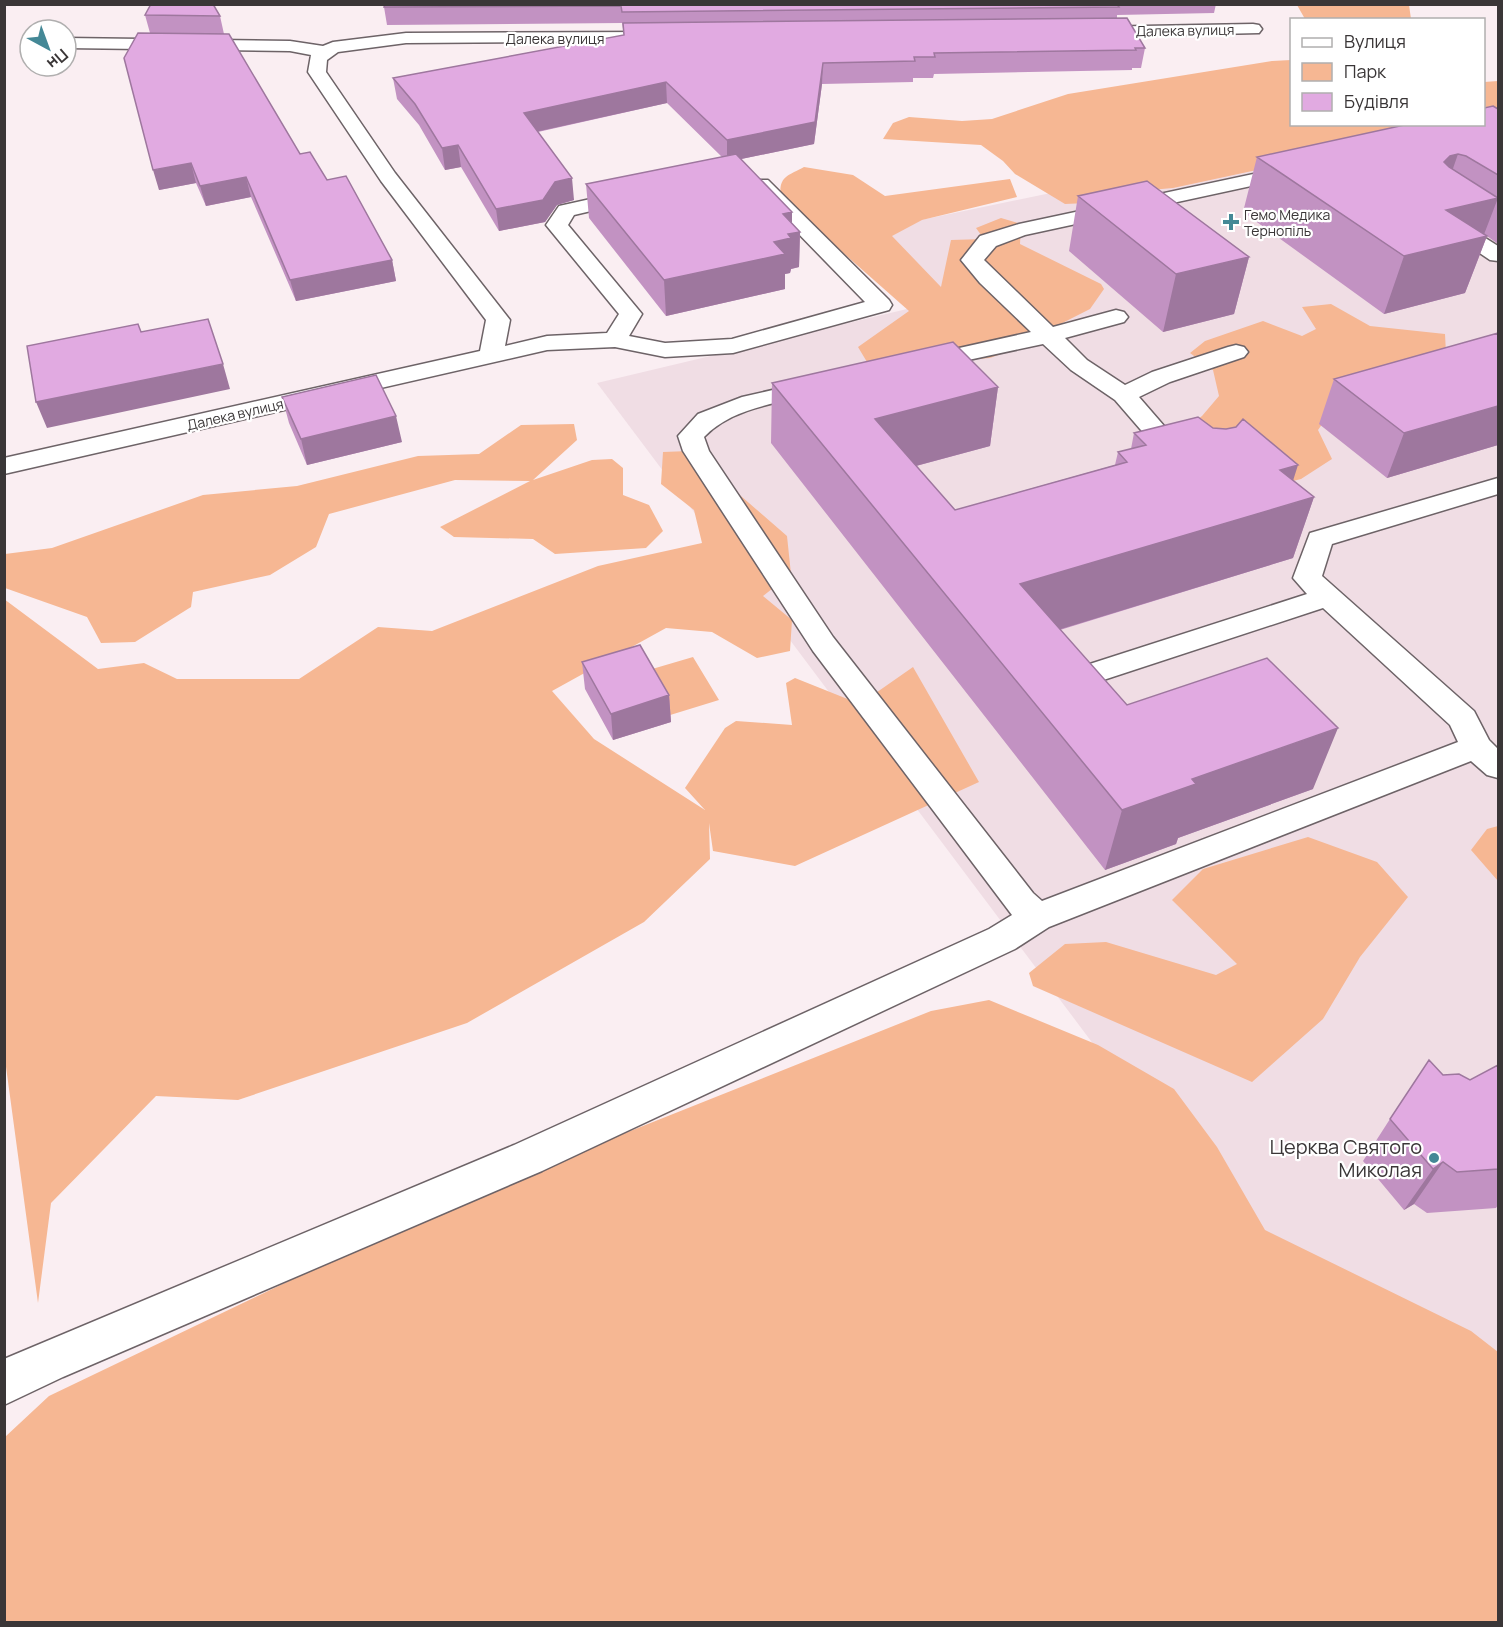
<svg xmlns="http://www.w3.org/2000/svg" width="1503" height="1627" font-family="Manrope,sans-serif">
<rect width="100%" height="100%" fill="#faeef2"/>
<path fill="#f0dde4" d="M1377,125H1498V1404L1380,1426L597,383L928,304L863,232Z"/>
<path fill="#f6b793" d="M1297,5H1409L1411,19H1305Z
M1291,60L1292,124H1471L1173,188L1139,191L1087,203L1065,204L1015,174L1003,161L981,145L883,139L893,123L909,117L962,121L992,119L1068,94L1272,61Z
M1498,81V132L1484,122V82Z
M804,167L853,175L885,196L1010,179L1017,197L922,220L892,236L941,287L951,240L984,239L976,228L1001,218L1021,224L1020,244L1101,284L1104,289L1090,309L1001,354L990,358L870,367L858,347L909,311L781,198C778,177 787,176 804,167Z
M1331,304L1370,326L1445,334L1446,353L1325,420L1318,430L1332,459L1301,479L1249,492L1183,431L1202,416L1219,396L1213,370L1190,353L1205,341L1263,321L1302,336L1316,329L1302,307Z
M574,424L577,440L533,480L592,460L612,459L623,468V495L649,505L663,531L646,548L555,554L533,539L454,537L440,527L530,481L455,480L329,514L316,547L270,575L193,592L191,607L135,642L101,643L87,617L5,588V554L52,548L203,495L297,486L418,456L479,454L521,425Z
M689,451L787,536L791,574L763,596L792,620L790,651L757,658L712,632L666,628L552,691L594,739L705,810L685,788L725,728L736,721L792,725L786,683L795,678L860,704L913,667L979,782L795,866L713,851L709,823L710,859L644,922L467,1023L238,1100L156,1096L51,1203L38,1303L4,1052V599L98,669L144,663L177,679H299L378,627L432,631L598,566L702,543L694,510L661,484L663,452Z
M693,657L719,700L667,716L642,672Z
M1498,826V881L1471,850L1487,829Z
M1308,837L1377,862L1408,897L1360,957L1323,1019L1252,1082L1033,986L1029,973L1065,944L1106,942L1216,975L1237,964L1172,900L1203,869Z
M989,1000L1098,1045L1174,1089L1217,1147L1265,1230L1471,1331L1498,1352V1622H5V1437L49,1396L460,1199L931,1011Z"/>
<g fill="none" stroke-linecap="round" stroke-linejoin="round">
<defs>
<path id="minor" d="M1253,24L1259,25L1262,29L1259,33L1090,37L1084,36L1081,32L1084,28L1090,27Z
M654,32L660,33L663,37L660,41L406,43L338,52L327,60L326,72L395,173L510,320L505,346L547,336L607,333L619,314L546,225L559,206L631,190L638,192L641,196L638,200L574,215L568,225L642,314L629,336L665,343L732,339L865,302L754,188L751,184L754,180H768L889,300L892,305L889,310L733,353L665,357L615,347L547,350L4,474V458L480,351L486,320L381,181L308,72L311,55L290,51L66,48V38L290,41L323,46L333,42L406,33Z
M1295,165L1302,167L1305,171L1302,175L1025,235L996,246L984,260L1053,327L1116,310L1124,312L1128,317L1124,322L1065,338L1087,360L1125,385L1152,372L1228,347L1236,345L1244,347L1248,352L1244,357L1170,382L1139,397L1165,427L1199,458L1195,463L1186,466L1177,463L1147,437L1115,400L1071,370L1043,344L922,370L914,368L910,363L914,358L1031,332L980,283L961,260L980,236L1019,224Z
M1445,215L1452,217L1498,246V261L1490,260L1438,225L1434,221L1438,217Z
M816,380L825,382L828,387L825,392C785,402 733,406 704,437L709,451L833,637L1033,893L1042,901L1458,742L1450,725L1323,608L1079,688L1068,685L1064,678L1068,671L1307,594L1293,578L1310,533L1498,478V494L1332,544L1322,576L1474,711L1489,740L1498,749V778L1487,775L1471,761L1049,927L1015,949L542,1171L63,1377L4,1405V1359L514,1145L989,929L1012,915L813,651L683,451L678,436L698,414L742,397Z"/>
</defs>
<use href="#minor" stroke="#6d6367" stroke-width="3"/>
<use href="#minor" fill="#fff" fill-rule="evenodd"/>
</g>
<path fill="#c292c2" d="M385,4H1216L1214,13L1117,15V19L1145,48L1141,68H1132V70L934,74L933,78H913V82L822,84L814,144L741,159L792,223L800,232L799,267L791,269L790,273L785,274V289L666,316L589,218L586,184L722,157L667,103L538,132L574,200L557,205L545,222L499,231L461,167L445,170L419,125L397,99L393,78L624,35L622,23L387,25L384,7Z
M145,15L220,16L224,34L300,154L327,180L392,260L396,281L296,301L251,197L206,206L196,183L159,190L150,33Z
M1498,109V244L1487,236L1465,293L1384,314L1243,212L1257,157Z
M1078,196L1249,257L1234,314L1163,332L1069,251Z
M1498,333V445L1387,478L1319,424L1334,379Z
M772,383L998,387L990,446L916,466L955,510L1115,465L1118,452L1131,449L1134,433L1213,428L1293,480L1314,497L1293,558L1060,630L1127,705L1313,789L1178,838L1176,844L1105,870L771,443Z
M282,397L402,442L307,465L289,423Z
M582,662L669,695L671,722L613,740L585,689Z
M1498,1065V1205L1496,1208L1427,1213L1414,1204L1404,1210L1363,1161L1390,1119L1443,1075L1470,1080Z"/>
<path fill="#9e779e" d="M823,63L822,84L814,144L727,162V140Z
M666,82L667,103L526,134L524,113Z
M458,145L461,167L445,170L442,148Z
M1458,154L1439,209L1444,162L1450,156Z
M191,163L196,183L159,190L153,170Z
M246,177L251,197L206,206L200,186Z
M572,178L574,200L557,205L545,222L499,231L496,209L555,182Z
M1498,198L1483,237L1487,236L1465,293L1384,314L1404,256L1446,210Z
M792,212V233L800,232L799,267L791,269L790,273L785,274V289L666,316L664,280L774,242L783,214Z
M1249,257L1234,314L1163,332L1176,274Z
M392,260L396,281L296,301L290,280Z
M223,364L230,389L47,428L36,402Z
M998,387L990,446L871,478L875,419Z
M1498,406V445L1387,478L1404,433Z
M396,416L402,442L307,465L301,439Z
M1298,465L1285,506L1314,497L1293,558L1009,645L1020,584L1280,470Z
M669,695L671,722L613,740L611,714Z
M1338,728L1313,789L1178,838L1176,844L1105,870L1122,810L1192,779Z
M1443,1162L1414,1204L1404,1210L1433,1169Z"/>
<path fill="#e1aae1" stroke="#9e779e" stroke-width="1.5" d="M151,4H213L220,16L145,15Z
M385,4H1117L1119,7L622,12L621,6L384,7Z
M1127,18L1145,48H1135L1136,50L934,53L935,57H914L915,61L823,63L815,122L727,140L666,82L524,113L572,178L555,182L543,200L496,209L458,145L442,148L415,104L393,78L624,35L623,23Z
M138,33L229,34L300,154L310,152L327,180L346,176L392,260L290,280L246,177L200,186L191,163L153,170L124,58Z
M1493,106L1498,109V175L1466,156L1458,154L1450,156L1444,162L1449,167L1498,198L1446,210L1487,236L1404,256L1257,157L1409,124H1484V108Z
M736,154L792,212L783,214L800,232L788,234L791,238L774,242L785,254L664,280L586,184Z
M1147,181L1249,257L1176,274L1078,196Z
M208,319L223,364L36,402L27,346L138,324L141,332Z
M1498,333V406L1404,433L1334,379Z
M953,342L998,387L875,419L955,510L1127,462L1118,452L1146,445L1134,433L1198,417L1213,428L1226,429L1236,427L1243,419L1298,465L1280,470L1314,497L1020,584L1127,705L1267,658L1338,728L1192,779L1196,784L1122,810L772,383Z
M376,375L396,416L301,439L282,397Z
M640,645L669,695L611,714L582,662Z
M1429,1060L1443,1075L1459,1074L1470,1080L1498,1065V1169L1457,1172L1443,1162L1433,1169L1390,1119Z"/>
<g fill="#448896" stroke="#fff" stroke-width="2">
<path d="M1228 213h6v6h6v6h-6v6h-6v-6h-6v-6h6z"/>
<circle cx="1434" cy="1158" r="6"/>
</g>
<g text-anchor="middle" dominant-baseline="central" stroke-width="4.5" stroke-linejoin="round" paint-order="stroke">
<g font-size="14" fill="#3a3637" stroke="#fff">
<text transform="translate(1185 30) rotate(-1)">Далека вулиця</text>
<text x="555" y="38">Далека вулиця</text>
<text transform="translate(235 414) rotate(-13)">Далека вулиця</text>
</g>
<g font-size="14" fill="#3a3637" stroke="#fff" text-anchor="start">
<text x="1244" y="214">Гемо Медика<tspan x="1244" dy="16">Тернопіль</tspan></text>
</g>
<g font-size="20" fill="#3a3637" stroke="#fff" text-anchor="end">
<text x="1422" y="1146">Церква Святого<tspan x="1422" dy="23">Миколая</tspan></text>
</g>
</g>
<rect width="1503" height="1627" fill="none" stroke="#3a3637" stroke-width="12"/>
<rect x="1290" y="18" width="195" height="108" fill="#ffffff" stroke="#b0afaf" stroke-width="1.5"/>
<rect x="1302" y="38" width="30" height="9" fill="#ffffff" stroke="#b0afaf" stroke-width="1.5"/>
<text x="1344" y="48" font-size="18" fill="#3a3637">Вулиця</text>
<rect x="1302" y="63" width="30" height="18" fill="#f6b793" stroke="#b0afaf" stroke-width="1.5"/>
<text x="1344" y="78" font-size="18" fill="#3a3637">Парк</text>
<rect x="1302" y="93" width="30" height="18" fill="#e1aae1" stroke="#b0afaf" stroke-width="1.5"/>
<text x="1344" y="108" font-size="18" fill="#3a3637">Будівля</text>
<g transform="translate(48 48) rotate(139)"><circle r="28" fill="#ffffff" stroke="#b0afaf" stroke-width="1.5"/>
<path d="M0-4.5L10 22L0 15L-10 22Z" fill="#448896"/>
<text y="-9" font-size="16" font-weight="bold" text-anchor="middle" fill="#3a3637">Пн</text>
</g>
</svg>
